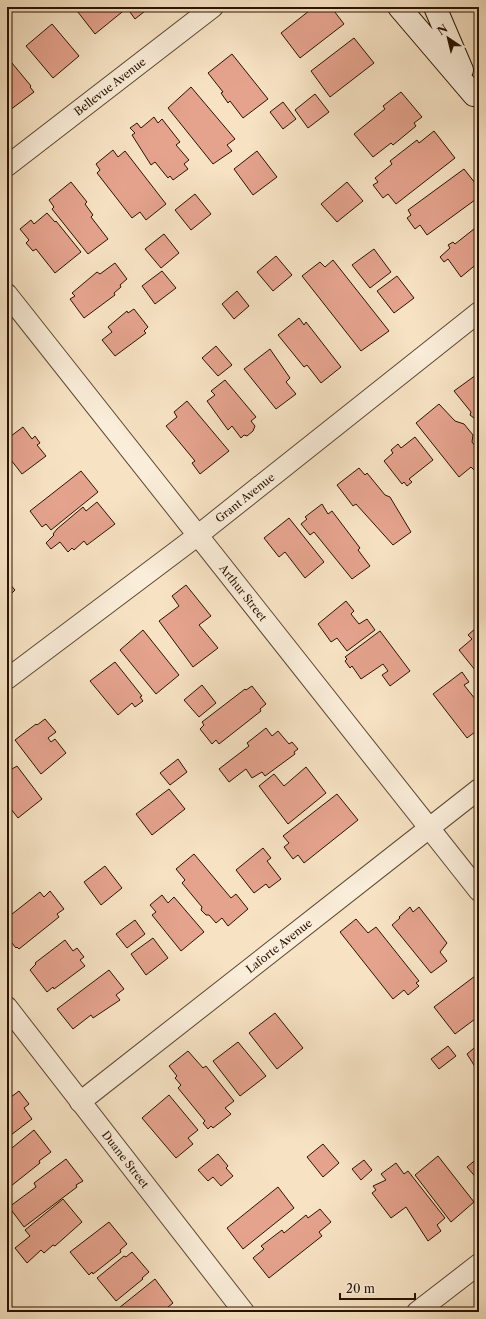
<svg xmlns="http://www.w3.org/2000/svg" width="486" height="1319" font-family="'Libre Caslon Text',serif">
<rect width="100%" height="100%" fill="#f7e3c4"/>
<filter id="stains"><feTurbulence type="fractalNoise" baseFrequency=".005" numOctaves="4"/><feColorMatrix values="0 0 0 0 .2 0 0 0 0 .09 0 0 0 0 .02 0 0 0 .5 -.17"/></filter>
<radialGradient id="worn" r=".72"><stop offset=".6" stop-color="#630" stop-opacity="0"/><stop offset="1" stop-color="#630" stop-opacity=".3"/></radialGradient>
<path fill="#e5a38e" stroke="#2a1300" d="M74,7H150L135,19L127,8L95,34Z
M314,7H331L344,24L300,58L281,33Z
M52,24L79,56L53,78L26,46Z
M354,38L374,63L330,97L311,71Z
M232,54L268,99L243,118L230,101L228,103L221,93L223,92L208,73Z
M7,57L31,86L30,87L34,92L10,110L7,106Z
M191,87L235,139L227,145L232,151L213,164L168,108Z
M401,92L422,117L414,123L416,126L393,145L391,143L373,157L354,134L385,109L383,106Z
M315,94L329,112L308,128L295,110Z
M283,102L296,119L283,129L270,112Z
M154,117L158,123L162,119L180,142L176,145L189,160L184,164L188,169L173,180L170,176L168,178L155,162L151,165L132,135L135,133L130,128L137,123L141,128Z
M434,131L455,158L396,204L388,194L383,198L373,185L378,182L375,178L392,164L390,161L417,140L419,143Z
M113,150L118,157L125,151L166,204L146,220L140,212L132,218L97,173L100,170L96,164Z
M257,151L277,177L253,195L234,169Z
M464,169L479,188V197L427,235L420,225L415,229L407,218L411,215L408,210Z
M71,182L87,202L85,204L93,215L91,217L108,239L88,254L52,209L54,207L49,200Z
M347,182L363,201L337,222L321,204Z
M195,194L211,214L191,230L175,210Z
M47,213L55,222L56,221L81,252L55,273L36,249L33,251L26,243L29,240L20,229L31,220L34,224Z
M479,225V262L461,277L448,259L444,262L440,257L450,248L448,245L453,242L455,244Z
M164,234L179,253L161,268L145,249Z
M374,249L391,272L370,288L352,265Z
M276,256L292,275L273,291L257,272Z
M333,260L389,331L361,351L302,276L320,262L325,267Z
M115,263L127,279L120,285L121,287L114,293L115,295L84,318L70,299L75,296L72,293L97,272L100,274Z
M162,271L176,288L155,304L142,286Z
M397,276L414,298L394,313L377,291Z
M237,291L249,306L234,319L222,304Z
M134,309L148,327L144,331L146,333L115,356L102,340L112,332L108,327L127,311L128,313Z
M299,318L304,325L306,322L341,367L321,383L307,365L304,367L278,335Z
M216,346L232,365L218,376L202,358Z
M270,349L290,378L286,382L296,394L276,409L244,369Z
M476,375L479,379V422L470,415L471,412L454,391Z
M225,380L256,417L251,421L255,426L253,431L247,436L244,435L241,438L232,426L228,430L207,401L215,395L211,391Z
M187,401L229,451L200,474L192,463L195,461L166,426L177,417L174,412Z
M439,404L455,421L464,424L473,435L472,442L479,451V466L474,470L471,467L459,477L416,423Z
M23,427L32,439L35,436L40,443L37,445L46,456L22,474L7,455V432L11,436Z
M415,437L433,460L409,479L412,482L407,486L404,482L402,484L384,461L393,453L391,450L398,444L401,448Z
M359,468L365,475L367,473L385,495L390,497L411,532L393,545L356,504L353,506L337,485Z
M81,471L98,492L51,530L46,524L42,527L30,511Z
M97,502L115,524L87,545L84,541L74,550L72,548L68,552L60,542L51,549L46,543L54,535L53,534L57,529L83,507L86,511Z
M322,504L328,514L332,511L360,548L358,550L370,566L352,579L314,532L310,535L301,524L307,519L305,517Z
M289,518L324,562L305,578L285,552L279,557L264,538Z
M7,581L15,590L7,598Z
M186,585L211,616L199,625L218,648L193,667L159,621L179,606L172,596Z
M346,601L354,611L351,614L359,624L367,619L375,630L347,651L337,638L331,642L318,624Z
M476,628L479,632V675L459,650L472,639L468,635Z
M143,630L179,675L156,694L120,650Z
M380,631L410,671L390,686L382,675L388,671L383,664L361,679L352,666L350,668L345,661L347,659L345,657Z
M115,662L142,696L140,697L143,701L135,707L132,703L118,715L90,681Z
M462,672L469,682L464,685L479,704V729L467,738L433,694Z
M202,685L216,703L199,717L184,700Z
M252,686L266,704L260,709L261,711L219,744L216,740L212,744L200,729L204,725L202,722L245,689L246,690Z
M45,719L56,732L48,738L51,742L55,739L66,753L41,774L15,740L36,724L37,725Z
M266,728L272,736L278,731L289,744L292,742L298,749L294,752L295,754L265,776L262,772L252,778L246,769L229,782L219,769L249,746L247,743Z
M178,759L187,772L170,785L160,773Z
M7,763L12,769L17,766L42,799L18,818L7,804Z
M306,767L326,793L288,824L259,786L274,774L284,786Z
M169,789L185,809L152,835L136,814Z
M337,794L358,820L304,863L298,855L293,859L284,847L289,843L283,836Z
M263,848L271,858L267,861L281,879L269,888L266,884L254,893L236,870Z
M194,854L231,898L236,894L248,909L228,926L222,918L216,923L209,915H206L201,910L202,907L182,883L185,880L176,869Z
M105,866L122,888L101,905L84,882Z
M50,891L64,909L57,914L59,917L19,949L17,947L16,948L7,937V918L40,892L44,897Z
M162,895L168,903L174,897L204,932L181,951L152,915L156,912L150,905Z
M410,907L413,912L419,907L447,943L440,952L447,961L431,973L392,925L400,918L399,917Z
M356,919L368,933L376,927L419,981L416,983L419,986L408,995L404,990L393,999L340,932Z
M135,920L145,934L127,948L116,934Z
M153,938L168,958L146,975L131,954Z
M65,940L73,951L77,948L84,957L80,960L85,966L54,989L53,987L47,992L30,970L36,964L35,963Z
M109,970L124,989L116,995L120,1000L93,1018L91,1015L73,1029L57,1009Z
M479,973V1016L455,1034L434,1007Z
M275,1013L303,1048L277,1069L249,1033Z
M238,1042L266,1076L240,1096L213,1061Z
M479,1044V1073L467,1054Z
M448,1046L456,1056L439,1069L431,1059Z
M188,1051L203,1068L206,1066L234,1101L225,1108L231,1114L213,1128L211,1126L208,1129L203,1123L205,1121L178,1088L181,1085L175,1078L177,1076L169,1066Z
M19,1091L29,1104L24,1108L32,1119L7,1138V1100Z
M169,1095L198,1130L188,1138L193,1144L176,1158L142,1118Z
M34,1130L51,1152L39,1161L40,1163L11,1186L7,1181V1152Z
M323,1144L339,1163L323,1177L307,1157Z
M218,1154L228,1166L226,1168L233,1176L221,1186L213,1177L208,1181L198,1170Z
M438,1156L474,1202L451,1222L415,1175Z
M479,1157V1181L467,1167Z
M66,1159L83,1181L76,1185L77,1187L24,1227L9,1207L36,1187L34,1183Z
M364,1160L372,1170L361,1180L352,1169Z
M396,1163L404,1174L408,1171L445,1218L437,1225L441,1231L428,1241L406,1207L391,1218L372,1193L376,1190L373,1186L386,1180L381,1174Z
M278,1187L294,1208L243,1249L227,1228Z
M63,1199L82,1222L55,1246L53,1245L44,1253L41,1250L27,1263L15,1248L30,1236L25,1230Z
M320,1209L331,1222L319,1232L322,1236L269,1278L253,1258L264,1249L261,1246L282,1230L284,1233L306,1215L308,1218Z
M109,1222L127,1244L120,1250L121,1252L93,1274L92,1272L89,1275L70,1252Z
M132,1252L149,1272L142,1278L143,1279L116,1301L97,1278L124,1256L126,1257Z
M155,1279L173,1303L162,1312H114Z"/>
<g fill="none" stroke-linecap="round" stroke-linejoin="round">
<defs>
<g id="minor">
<path id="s1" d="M7,166L213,7"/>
<path id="s2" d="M7,294L479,891"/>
<path id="s3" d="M7,679L197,536L479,312"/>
<path id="s4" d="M7,1007L244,1312"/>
<path id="s5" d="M80,1102L479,789"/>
<path d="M417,1312L479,1264"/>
</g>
<path id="secondary" d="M399,7L474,95
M435,7L462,70"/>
</defs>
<use href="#minor" stroke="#5d4731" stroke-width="22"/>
<use href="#secondary" stroke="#2a1300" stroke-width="24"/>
<use href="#minor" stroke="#faedd9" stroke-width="20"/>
<use href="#secondary" stroke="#faedd9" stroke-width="22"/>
</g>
<g text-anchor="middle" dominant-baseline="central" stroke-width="3" stroke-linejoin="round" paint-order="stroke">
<g font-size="11" fill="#2a1300" stroke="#faedd9">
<text stroke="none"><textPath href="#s1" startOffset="130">Bellevue Avenue</textPath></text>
<text stroke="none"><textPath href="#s3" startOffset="299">Grant Avenue</textPath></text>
<text stroke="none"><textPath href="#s2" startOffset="381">Arthur Street</textPath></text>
<text stroke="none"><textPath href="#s5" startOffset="253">Laforte Avenue</textPath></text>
<text stroke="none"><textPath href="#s4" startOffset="193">Duane Street</textPath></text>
</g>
</g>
<rect width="486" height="1319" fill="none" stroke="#f7e3c4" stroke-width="24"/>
<rect x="8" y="8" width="470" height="1303" fill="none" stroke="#2a1300" stroke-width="2"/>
<rect x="12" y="12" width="462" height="1295" fill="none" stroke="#2a1300"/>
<g transform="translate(448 38) rotate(325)" stroke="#faedd9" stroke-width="3" paint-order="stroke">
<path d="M0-3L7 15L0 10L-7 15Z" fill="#2a1300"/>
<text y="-6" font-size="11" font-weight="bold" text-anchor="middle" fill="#2a1300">N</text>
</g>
<path d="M340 1293v6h75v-6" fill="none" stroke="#2a1300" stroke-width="2"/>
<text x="346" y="1293" font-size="12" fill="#2a1300" stroke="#faedd9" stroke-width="3" paint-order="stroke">20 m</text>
<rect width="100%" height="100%" filter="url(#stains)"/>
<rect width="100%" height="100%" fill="url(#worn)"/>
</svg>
